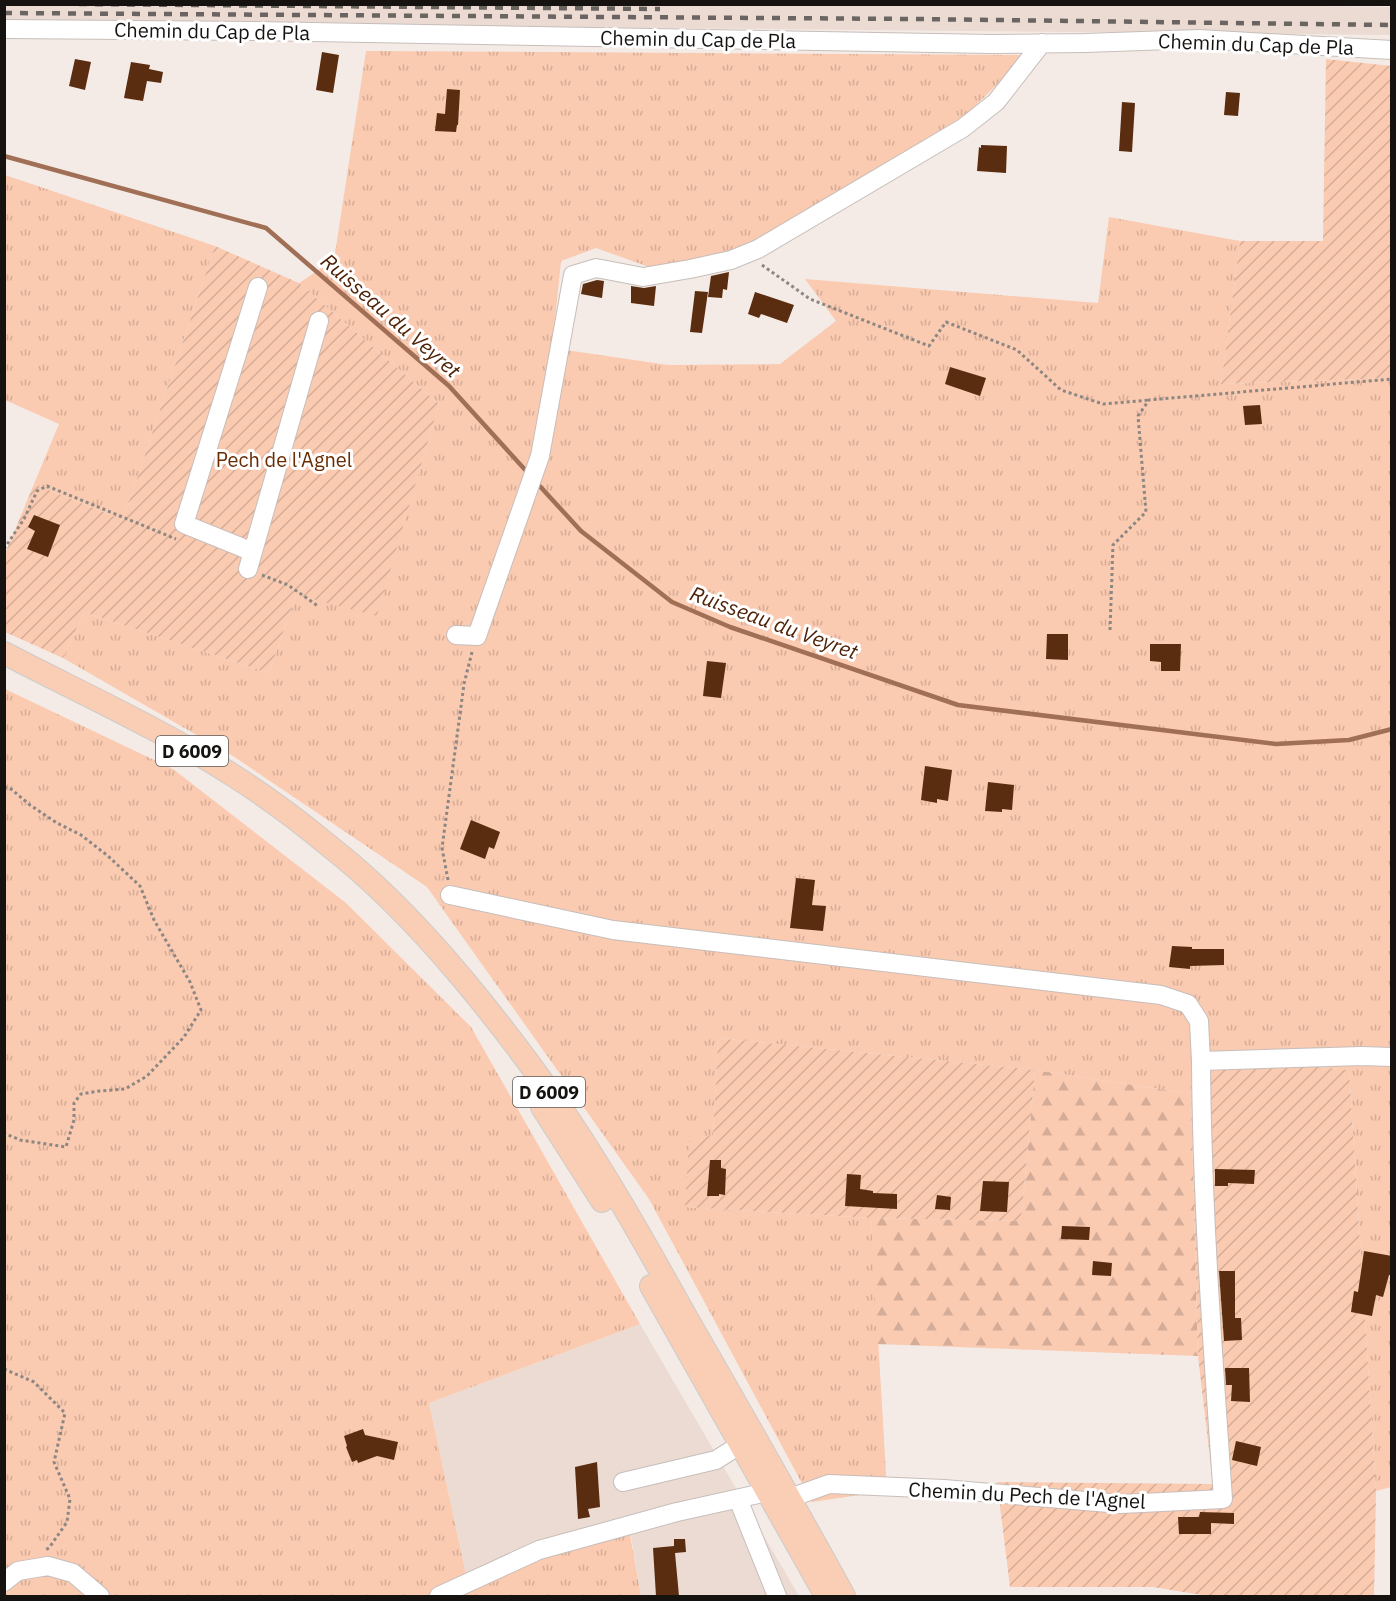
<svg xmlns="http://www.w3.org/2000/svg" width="1396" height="1601" font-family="'IBM Plex Sans',sans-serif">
<defs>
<pattern id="grass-tufts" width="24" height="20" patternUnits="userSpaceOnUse" patternTransform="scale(1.5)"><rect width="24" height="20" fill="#facab1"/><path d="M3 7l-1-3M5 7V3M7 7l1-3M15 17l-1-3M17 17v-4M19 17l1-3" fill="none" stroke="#d5ac97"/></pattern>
<pattern id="forest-firs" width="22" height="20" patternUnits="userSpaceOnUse" patternTransform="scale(1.5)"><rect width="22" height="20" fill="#facab1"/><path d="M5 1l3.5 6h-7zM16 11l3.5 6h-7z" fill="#d5ac97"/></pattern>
<pattern id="garden-furrows" width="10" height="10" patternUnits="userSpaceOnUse" patternTransform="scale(1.5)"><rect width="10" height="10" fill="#facab1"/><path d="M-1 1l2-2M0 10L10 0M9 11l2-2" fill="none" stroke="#d5ac97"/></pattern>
</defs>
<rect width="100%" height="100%" fill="#f4ebe6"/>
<path fill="#ecdbd3" d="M5,4H1140L1392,7L1391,35L5,22Z
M640,1324L799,1596H641L630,1530L468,1584L429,1403Z"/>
<path fill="url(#grass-tufts)" d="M366,51L1027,55L968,113L751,249L649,267L596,248L561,261L552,348L668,365L780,364L836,321L805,279L1098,303L1109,217L1240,241L1221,384L1391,378V1487L1376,1491L1349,1070L1198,1055L1191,1094L1035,1070L718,1038L713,1135L685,1207L871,1218L887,1491L812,1502L649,1199L427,887L233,756L63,658L84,612L269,673L296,595L377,615L439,404L299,283L334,260Z
M5,175L215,246L123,520L34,484L59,424L5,400Z
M5,689L173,769L346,903L471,1027L640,1324L429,1403L468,1584L629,1529L641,1596H5Z"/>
<path fill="url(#forest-firs)" d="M1035,1070L1191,1094L1198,1356L877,1344L871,1218L1021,1221Z"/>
<path fill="url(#garden-furrows)" d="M1326,59L1391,66V378L1221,384L1240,241H1323Z
M215,246L299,283L439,404L377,616L296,595L269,673L84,612L63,658L5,632V554L34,484L123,520Z
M718,1038L1035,1070L1021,1221L871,1218L685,1207L689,1141L713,1135Z
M1198,1055L1349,1070L1376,1491L1374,1596H1208L1153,1587H1010L997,1482L1213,1484L1198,1356L1191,1094Z"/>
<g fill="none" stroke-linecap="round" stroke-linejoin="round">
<path stroke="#a06f55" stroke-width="4.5" d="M4,156L266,228L449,386L528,473
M536,482L581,531L672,602L730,627L958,705L1276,744L1349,740L1392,729"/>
</g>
<path fill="#5a2c10" d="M322,52L339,55L333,93L316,90Z
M75,59L91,62L85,90L69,86Z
M131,62L150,65L149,69L163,72L161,83L147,81L143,101L124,98Z
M447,89L460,90L458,125H457L456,132L435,131L437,113L445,114Z
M1226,92L1240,93L1238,116L1224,115Z
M1122,102L1135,103L1132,152L1119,151Z
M981,145L1007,146L1006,173L977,171L979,147L981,148Z
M729,272L727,290L723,289L722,298L708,297L711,276Z
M597,280L604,281L602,298L581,294L583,284Z
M631,286L644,288L656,286L654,306L631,303Z
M695,291L708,292L702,333L690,332Z
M755,292L794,305L787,323L761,314L759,318L748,314Z
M950,367L986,378L980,396L945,384Z
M1260,405L1262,424L1245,425L1243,406Z
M34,515L60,525L48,557L27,549L35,531L28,527Z
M1047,634H1068V660L1046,659Z
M1150,644H1181L1180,671H1161V662L1150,661Z
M707,661L726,663L721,698L703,696Z
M925,766L952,770L948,801L937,799V803L921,800Z
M988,782L1014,785L1012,810L1002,809V812L985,811Z
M471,820L500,832L494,849L489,847L485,859L460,849Z
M796,878L815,880L812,905L826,906L823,931L790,928Z
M1172,946L1192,947V949H1224V965L1190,966V969L1169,967Z
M710,1160H721V1168L726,1169L725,1195L719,1194V1196H707Z
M1215,1169L1255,1170L1254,1184L1228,1183V1186H1215Z
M847,1174L861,1175L860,1189L873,1191V1193L897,1194V1209L845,1206Z
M983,1181L1009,1182L1007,1212L980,1211Z
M937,1195L951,1197L950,1210L935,1209Z
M1062,1226L1090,1227L1089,1240L1061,1239Z
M1364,1251L1392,1256V1275H1389L1383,1297L1376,1295L1372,1316L1351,1312L1354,1291L1358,1292Z
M1093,1261L1112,1263L1111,1276L1092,1275Z
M1219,1271H1235V1318H1241L1242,1340L1224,1341Z
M1225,1368H1249L1250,1402L1231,1401L1232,1385H1226Z
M363,1429L365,1435L398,1442L394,1460L377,1456L358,1463L357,1460L352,1462L346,1447L347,1446L344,1436Z
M1236,1441L1261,1447L1257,1466L1232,1460Z
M597,1462L600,1507L588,1509L590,1517L578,1519L575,1467Z
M1200,1512L1234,1513V1524L1211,1523V1534H1179L1178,1517H1199Z
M674,1539H685L686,1552L675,1553L679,1596H656L653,1548L674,1546Z"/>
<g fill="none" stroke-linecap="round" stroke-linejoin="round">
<defs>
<path id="minor" d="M4,29L254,31L992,44L1085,43L1199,39L1392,50
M253,552L184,524L258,287
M248,569L319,321
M456,635L477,636L540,456L573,275L596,268L643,277L690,269L731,260L758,249L963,128L996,102L1042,43
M450,895L613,930L1161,995L1188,1004L1199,1021L1201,1061
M623,1482L716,1460L746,1441
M738,1499L777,1596
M4,1582L18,1571L48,1566L73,1573L100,1596
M439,1596L539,1550L677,1512L767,1492L790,1498L829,1484L944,1489L1121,1504L1223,1499C1213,1353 1202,1208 1201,1061L1362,1056L1392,1057"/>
<path id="major" d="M4,653C81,693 161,729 234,776C267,797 298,820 328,845C378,884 421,929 462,978C498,1021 532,1066 564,1112C608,1177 646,1245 684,1313C738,1407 792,1501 844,1596
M542,1107L602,1201
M651,1286L826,1596"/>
</defs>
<use href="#minor" stroke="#c7beba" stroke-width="20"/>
<use href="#major" stroke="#cccbca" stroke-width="24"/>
<path stroke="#8d8783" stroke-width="3" stroke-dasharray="3 3" stroke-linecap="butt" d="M762,265L810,299L929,346L946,322L1017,350L1061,390L1103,404L1149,400
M4,549L24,519L37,491L47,486L176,539
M262,575L288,585L318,606
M1110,630L1113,545L1146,512L1138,416L1149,400L1392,379
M4,787L11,789L30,805L57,823L81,835L108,856L140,886L154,920L190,982L201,1010L184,1037L147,1076L125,1089L99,1091L81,1094L74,1103V1120L66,1147L20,1140L4,1133
M448,880L442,848L464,684L472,652
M4,1369L34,1382L65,1413L54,1462L70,1499L67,1522L49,1548L45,1550"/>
<use href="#minor" stroke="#fff" stroke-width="18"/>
<use href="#major" stroke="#facdb5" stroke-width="22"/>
<path stroke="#6a6561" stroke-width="4.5" stroke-dasharray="8 8" stroke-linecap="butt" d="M79,4L660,9
M4,13L916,19L1392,25"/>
</g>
<g text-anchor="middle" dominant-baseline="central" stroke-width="6" stroke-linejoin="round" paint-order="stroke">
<g fill="#fff" stroke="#5b5958" stroke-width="1.5">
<rect x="156" y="736" width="72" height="30" rx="4.5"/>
<rect x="513" y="1077" width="72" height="30" rx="4.5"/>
</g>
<g font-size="18" font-weight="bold" fill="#151210">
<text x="192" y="751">D 6009</text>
<text x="549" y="1092">D 6009</text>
</g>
<g font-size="20" fill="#151210" stroke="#fff">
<text transform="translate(212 31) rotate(1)">Chemin du Cap de Pla</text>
<text transform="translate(698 39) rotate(1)">Chemin du Cap de Pla</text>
<text transform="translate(1256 44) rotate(2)">Chemin du Cap de Pla</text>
<text transform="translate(1027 1495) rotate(3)">Chemin du Pech de l'Agnel</text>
</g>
<g font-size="20" fill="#692b00" stroke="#fff">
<text x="284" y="459">Pech de l'Agnel</text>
</g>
<g font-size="21" font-style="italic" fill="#4f2307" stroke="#fff">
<text transform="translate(391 315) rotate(41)">Ruisseau du Veyret</text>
<text transform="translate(774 622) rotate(20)">Ruisseau du Veyret</text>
</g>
</g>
<rect width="1396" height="1601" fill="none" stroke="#151210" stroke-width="12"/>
</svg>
